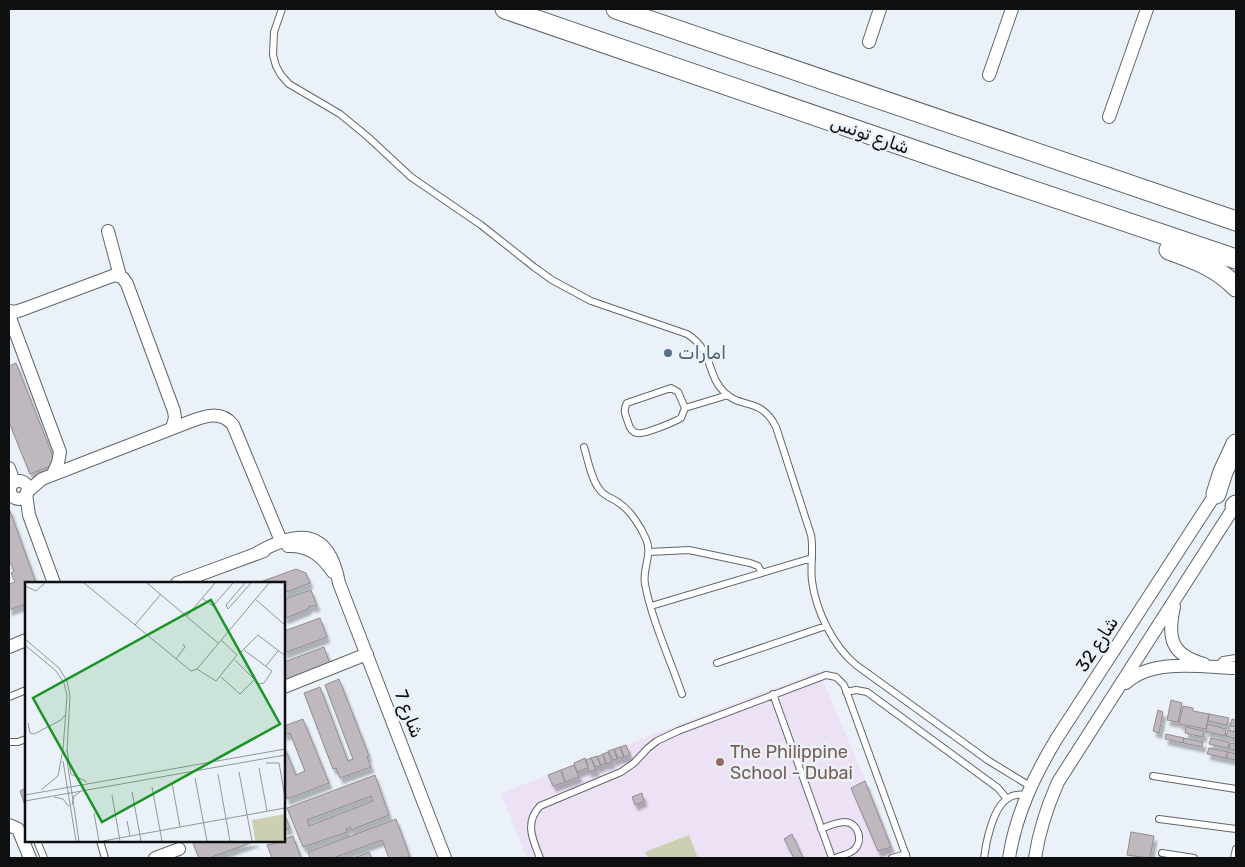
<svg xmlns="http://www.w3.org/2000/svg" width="1245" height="867" font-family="Rubik,'Noto Sans Arabic',sans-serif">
<defs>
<filter id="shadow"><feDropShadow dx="3" dy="5.5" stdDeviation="1" flood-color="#0004"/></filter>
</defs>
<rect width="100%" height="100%" fill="#eaf1f8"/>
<path fill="#ede1f5" d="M819,671L898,858H527L501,793Z"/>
<path fill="#ccd0b1" d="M689,835L698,858H648L645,852Z"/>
<path fill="#bfb8bf" stroke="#938c92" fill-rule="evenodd" filter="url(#shadow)" d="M16,363L56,464L30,474L9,422V366Z
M9,508L36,583H26V604L9,610V584L15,582L11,573L14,571L11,563L9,564Z
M296,569L306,573L310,583L284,593V583H264L263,581Z
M311,590L317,606H309L308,609L286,618L284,617V599Z
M320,618L327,637L284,653V631Z
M324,647L330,664L284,683V662Z
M339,679L369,756L367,757L371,767L340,778L336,768L333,769L304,693L320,687L348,761L353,759L325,685Z
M1171,700L1182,703L1178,722L1167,720Z
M1183,706L1193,708V711L1209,714L1206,729L1179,724Z
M1158,710L1163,712L1159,733L1153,731Z
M1209,714L1229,718L1227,725L1208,721Z
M303,719L329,783L287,799L284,789V746L296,775L305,771L290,733L284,735V726Z
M1232,719L1236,720V727L1230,726Z
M1207,724L1226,729L1225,736L1206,731Z
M1186,727L1204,731L1203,737L1185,733Z
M1228,730L1236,732V739L1226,736Z
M1166,734L1184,738L1183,743L1165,739Z
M1184,738L1203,742L1202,747L1183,743Z
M1211,738L1229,742L1228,748L1209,744Z
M1230,743L1236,744V750L1229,749Z
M626,745L630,755L624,757L620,747Z
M620,747L624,757L618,758L614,749Z
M1209,748L1228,752L1226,758L1207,754Z
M614,749L617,759L613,760L608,751Z
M608,752L612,762L606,764L603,754Z
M1228,752L1236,754V760L1226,758Z
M603,754L606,763L601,765L597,757Z
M597,756L601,766L595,767L591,758Z
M585,758L588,768L577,772L574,763Z
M591,758L596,770L589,772L586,760Z
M574,765L579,777L565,782L561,770Z
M561,770L565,782L553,786L548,775Z
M375,775L389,815L351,830L350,827L346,829L347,832L303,847L287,808ZM371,796L373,801L309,826L307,820Z
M865,781L891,847L878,851L851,788Z
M26,788V808L20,791Z
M642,793L644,801L635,805L632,797Z
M284,813L290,828L284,830Z
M396,819L410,857L389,858L382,840L333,858H310L308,852Z
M1131,832L1154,836L1150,858L1127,855Z
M792,834L803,858H794L784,839Z
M293,836L301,858H272L267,845L284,841V839Z
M192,841H256L209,858H199Z
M369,852L372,858H354Z"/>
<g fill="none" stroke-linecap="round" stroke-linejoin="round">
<defs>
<path id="service" d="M282,9L274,32L273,55L276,66L281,75L289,84L340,114L368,137L411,177L481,225L534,267L552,280L591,301L687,334C714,351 706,374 724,392C742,410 760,396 776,427L811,535C814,550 810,565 812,581C816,611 833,646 856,665L989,761L1030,786
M671,388L678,392L685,408L681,418C674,422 644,435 637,433C631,432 629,426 628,422C625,414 623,410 627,403Z
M685,408L728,395
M584,447C588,460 591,479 600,490C605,497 613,498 619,503C630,510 641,527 646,539C653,554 642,569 645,584C652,621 670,659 682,694
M649,552L689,550L750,563L758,566L762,573
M651,606L812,558
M717,663L826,626
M1216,667L1223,660L1236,658
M846,692L856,690L867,692L998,788L1007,799
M773,694L832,858
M9,697L26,690
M9,742H18L26,739
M1153,776L1236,789
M1159,819L1236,829
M821,829C828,826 837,822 845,822C858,823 864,840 854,850C849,854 841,856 835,858
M37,841L44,858
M100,841L105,858
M1162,853L1194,858
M540,858C533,840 524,823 540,806L621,772L634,763L648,748L657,741L678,731L826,675L836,677L844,685L907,858
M892,858L906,854
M984,858C986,842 993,808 1007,799C1013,794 1019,794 1026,795
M1234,858L1236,849"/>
<path id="minor" d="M869,42L880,9
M989,75L1012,9
M1109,117L1147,9
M108,231L120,276
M9,311L15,312L24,309L115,275L123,278L127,284L174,411L175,418L172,428
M9,315L60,452L58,463L53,474
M9,468L14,482
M10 490a9 9 0 1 1 18 0a9 9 0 1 1-18 0Z
M27,492L42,479L189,422C204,416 221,410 233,425L281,541
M26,494L29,515L54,583
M288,546C309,545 322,556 333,572
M257,553C299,529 329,529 339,583L445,858
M177,583L264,551
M1174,607C1167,638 1171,655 1204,664
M9,647L26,640
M1126,683C1152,658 1202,667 1236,668
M284,687L367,654
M9,825L18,829L30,858
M155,858L179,849
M1009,858C1016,814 1034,776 1057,738L1220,487
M1035,858C1039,831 1047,807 1058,782L1236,504"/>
<path id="primary" d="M505,9L1002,180L1236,259
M616,9L1236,221
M1169,250C1194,259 1217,267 1236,287
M1216,494L1223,472L1236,444
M1235,506L1236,505"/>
</defs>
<use href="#service" stroke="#60666c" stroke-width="8"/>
<use href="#minor" stroke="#60666c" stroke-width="14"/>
<use href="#primary" stroke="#60666c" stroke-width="21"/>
<use href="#service" stroke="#fff" stroke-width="6"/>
<use href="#minor" stroke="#fff" stroke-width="12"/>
<use href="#primary" stroke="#fff" stroke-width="19"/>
</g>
<circle fill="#5c6f8a" stroke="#eaf1f8" stroke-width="2" cx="668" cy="353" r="5"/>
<circle fill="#8d6e63" stroke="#eaf1f8" stroke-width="2" cx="720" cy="762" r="5"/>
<g text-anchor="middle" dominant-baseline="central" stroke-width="5" stroke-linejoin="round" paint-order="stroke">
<g font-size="18" fill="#0d0f11" stroke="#eaf1f8">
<text transform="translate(870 135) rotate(19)">شارع تونس</text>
<text transform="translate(1097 644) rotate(-57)">شارع 32</text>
<text transform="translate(409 714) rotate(69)">شارع 7</text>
</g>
<g font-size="18" fill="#4e5e75" stroke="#eaf1f8" text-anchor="start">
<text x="678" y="353">امارات</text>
</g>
<g font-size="18" fill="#785e54" stroke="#eaf1f8" text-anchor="start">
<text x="730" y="752">The Philippine<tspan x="730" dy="21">School - Dubai</tspan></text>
</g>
</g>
<g transform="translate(25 582)">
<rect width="260" height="260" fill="#eaf1f8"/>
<path d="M260,232V259H230L227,238Z" fill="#ccd0b1"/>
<path fill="none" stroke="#92979c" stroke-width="1" d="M59,1L166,89L172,87L244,1M122,1L193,61M220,1L201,23L203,27L226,1M0,4L11,9L20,1M177,16L188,24L208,1M230,17L260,43M162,34L190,1M110,43L136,12M0,57L34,86L42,99L45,114L42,170M196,58L212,73M0,63L31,89L39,101L42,114L38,167M214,72L233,53L259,73M151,77L160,65L158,62M210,78L234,102L239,101L247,89L219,68M241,84L253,69M172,87L191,99L212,73M196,95L215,112L229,98M3,141L5,151L9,152L36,138L40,133M42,168L46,192L62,200M42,178L54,259M38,179L51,259M241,181H254L260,215M234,186L242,229M214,190L227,259M193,192L205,259M170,196L182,259M147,201L155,245M127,205L137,259M16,208L33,194L38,167M107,210L116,259M0,213L260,167M87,213L95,259M29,215L38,217L44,225M0,219L260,173M47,223L49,214L55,210M69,231L74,259M102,239L105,254M78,259L260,226"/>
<path fill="#1a9424" fill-opacity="0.15" stroke="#1a9424" stroke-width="2.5" d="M186,18L255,142L77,240L8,116Z"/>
<rect width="260" height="260" fill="none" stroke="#0d0f11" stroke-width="2.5"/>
</g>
<rect width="1245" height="867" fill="none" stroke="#0d0f11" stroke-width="20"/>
</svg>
